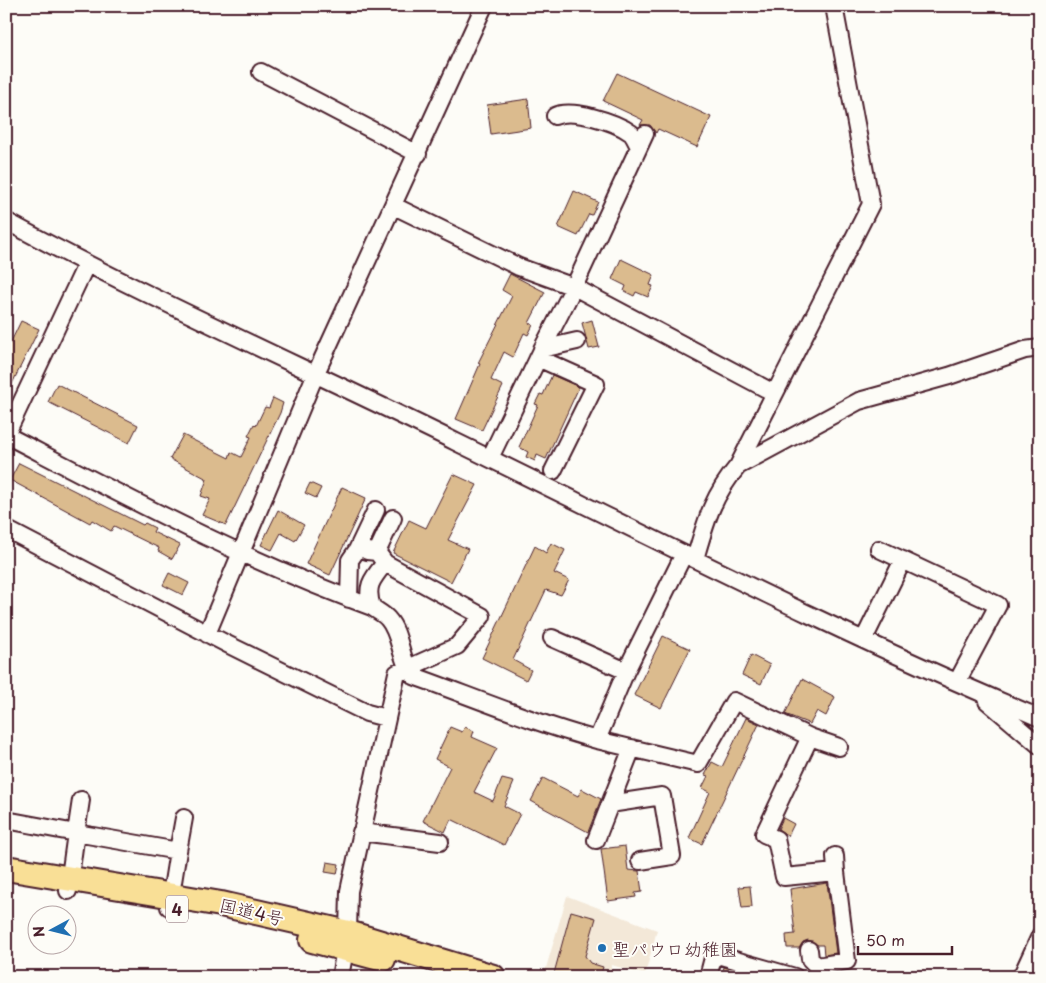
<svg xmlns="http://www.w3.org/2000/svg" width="1046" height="983" font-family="'Playpen Sans','Klee One',sans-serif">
<rect width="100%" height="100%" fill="#fdfcf7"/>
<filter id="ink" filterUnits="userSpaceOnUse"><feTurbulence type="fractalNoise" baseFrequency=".02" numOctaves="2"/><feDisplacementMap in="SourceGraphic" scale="10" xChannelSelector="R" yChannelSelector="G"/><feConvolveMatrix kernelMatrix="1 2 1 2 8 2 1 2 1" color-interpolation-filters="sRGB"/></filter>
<g filter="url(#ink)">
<path fill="#f3e8d8" d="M567,896L657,930L645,975L612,965L608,977L544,975Z"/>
<path fill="#dbbb8e" stroke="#4a1f2b" d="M617,73L711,117L697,147L658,129L656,133L650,125H640L643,120L603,101Z
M528,99L531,128L491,134L487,105Z
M574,191L598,202L592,215L589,214L578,236L558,227Z
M621,259L654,275L650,285L653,286L648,297L636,292L634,296L624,291L626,286L612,279Z
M510,274L545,292L529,323L533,325L528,335L524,333L513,357L504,352L491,380L503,386L482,430L456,419L480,364L478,363L512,296L502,290Z
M592,320L599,347L589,349L582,323Z
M21,321L39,329L6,396V352Z
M552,375L579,387L546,459L537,455L535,461L526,457L528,452L519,447L538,405L535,404L540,394L543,395Z
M57,384L138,425L129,443L48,402Z
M273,398L283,403L280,413L226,525L202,515L210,499L201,496L207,479L170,459L183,435L229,458L231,452L241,457L251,437L248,436L254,424L256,426L265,407L269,408Z
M19,463L143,525L145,523L155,528L153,532L180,545L172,559L158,551L159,548L114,526L111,531L92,520L90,523L10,480Z
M453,474L477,485L448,540L468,549L451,582L393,553L409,520L426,528Z
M310,483L321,488L316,498L305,493Z
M342,487L366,498L330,575L306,564Z
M278,510L304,525L295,541L281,533L272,550L261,545Z
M551,543L565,550L554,573L569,580L561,595L546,590L513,660L531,670L526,680L482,658L535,546L546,553Z
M169,573L189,583L183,595L163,585Z
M663,636L690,649L661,708L634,695Z
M751,655L770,665L761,684L742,675Z
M802,679L835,697L826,716L817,711L810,724L785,714Z
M746,718L759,724L702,844L689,838L710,792L702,788L708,776L705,775L712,762L722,767Z
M450,727L462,732L465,727L474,731L472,737L497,748L474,792L493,801L502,779L514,782L504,806L520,814L504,845L451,819L445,832L423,821L450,767L435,759Z
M543,778L578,796L582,789L601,799L588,832L531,801Z
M783,818L794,824L788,836L778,829Z
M625,846L628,870L639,871L642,892L635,893L636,897L608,901L601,849Z
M327,862L339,864L337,874L325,872Z
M827,883L836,953L824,955L823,945H818L808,940L803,942L800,948H787L786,935L795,934L790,889Z
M750,886L752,907L742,908L739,887Z
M571,911L596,918L585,956L590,963L603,967L600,977H553Z
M724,967L754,976V977H721Z"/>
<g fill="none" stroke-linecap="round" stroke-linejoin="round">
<defs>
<path id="minor" d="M261,72L418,154
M555,116C572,108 616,122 631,133C634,136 637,143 639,147
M645,134L574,287L774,393
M394,206L519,267L574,287L542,349L577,341
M6,221C153,301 306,368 456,442C649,536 841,635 1040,718
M538,358L596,384L553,471
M6,435C126,497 245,561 372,607C365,586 372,579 385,563L377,552
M6,435L86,265
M490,458L542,350
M738,466L859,401L949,376L1025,350L1040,348
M6,529L227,644L367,713L386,718
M879,549L998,605L957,682
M367,551L377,552L393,518
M695,559C706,521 712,497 738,466L871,204L834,6
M349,599L350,560L357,550L376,510
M372,607C377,611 384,614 388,619C402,635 399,661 414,676C475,698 535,723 597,740L626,671L552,638
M207,634L316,373L484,6
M864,639L903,560
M626,671L684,554
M987,701L1040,746
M597,740L698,764L734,701L810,737L839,747
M632,748L610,804L662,796L672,856L640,861
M6,820L76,833L81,800
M361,832L440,842
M596,840L610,804
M835,856L836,872
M68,891L76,833L178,851L184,818
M169,907L178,851
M809,950L810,959L817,966L847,961L836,872L784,877L776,839L764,834L810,737
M340,977L348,933L349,891L397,673L457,646L482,616L385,563
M708,977L714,954L795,977
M1021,977L1040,936"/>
<path id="highway" d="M6,868L221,904L348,933L493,977
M312,940L383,959"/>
</defs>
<use href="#minor" stroke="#4a1f2b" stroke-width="20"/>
<use href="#highway" stroke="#4a1f2b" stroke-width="28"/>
<use href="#minor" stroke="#fdfcf7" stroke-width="16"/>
<use href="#highway" stroke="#f9df96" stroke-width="24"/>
</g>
</g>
<circle fill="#1f6fb2" stroke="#fdfcf7" stroke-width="2" cx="602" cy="948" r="5"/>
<g text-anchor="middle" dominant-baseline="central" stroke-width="4" stroke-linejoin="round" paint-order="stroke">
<rect fill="#fdfcf7" stroke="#806168" stroke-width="1" x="166" y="895.5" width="22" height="27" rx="4"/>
<g font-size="16" font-weight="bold" fill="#4a1f2b">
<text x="177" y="909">4</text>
</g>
<g font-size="18" fill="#4a1f2b" stroke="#fdfcf7">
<text transform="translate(252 911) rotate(13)">国道4号</text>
</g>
<g font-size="18" fill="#4a1f2b" stroke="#fdfcf7" text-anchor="start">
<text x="612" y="948">聖パウロ幼稚園</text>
</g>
</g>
<rect width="1046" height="983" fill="none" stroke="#fdfcf7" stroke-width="25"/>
<rect x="12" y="12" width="1021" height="958" fill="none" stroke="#4a1f2b" stroke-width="2" filter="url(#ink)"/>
<g transform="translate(52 930) rotate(263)"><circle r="24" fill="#fdfcf7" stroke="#b5a4a5"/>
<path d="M0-4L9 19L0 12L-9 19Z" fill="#1f6fb2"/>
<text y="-8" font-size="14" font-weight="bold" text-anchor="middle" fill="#4a1f2b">N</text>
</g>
<path d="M858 946v8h94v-8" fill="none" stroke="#4a1f2b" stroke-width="2.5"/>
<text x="866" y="946" font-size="15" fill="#4a1f2b" stroke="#fdfcf7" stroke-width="4" paint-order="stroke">50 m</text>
</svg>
